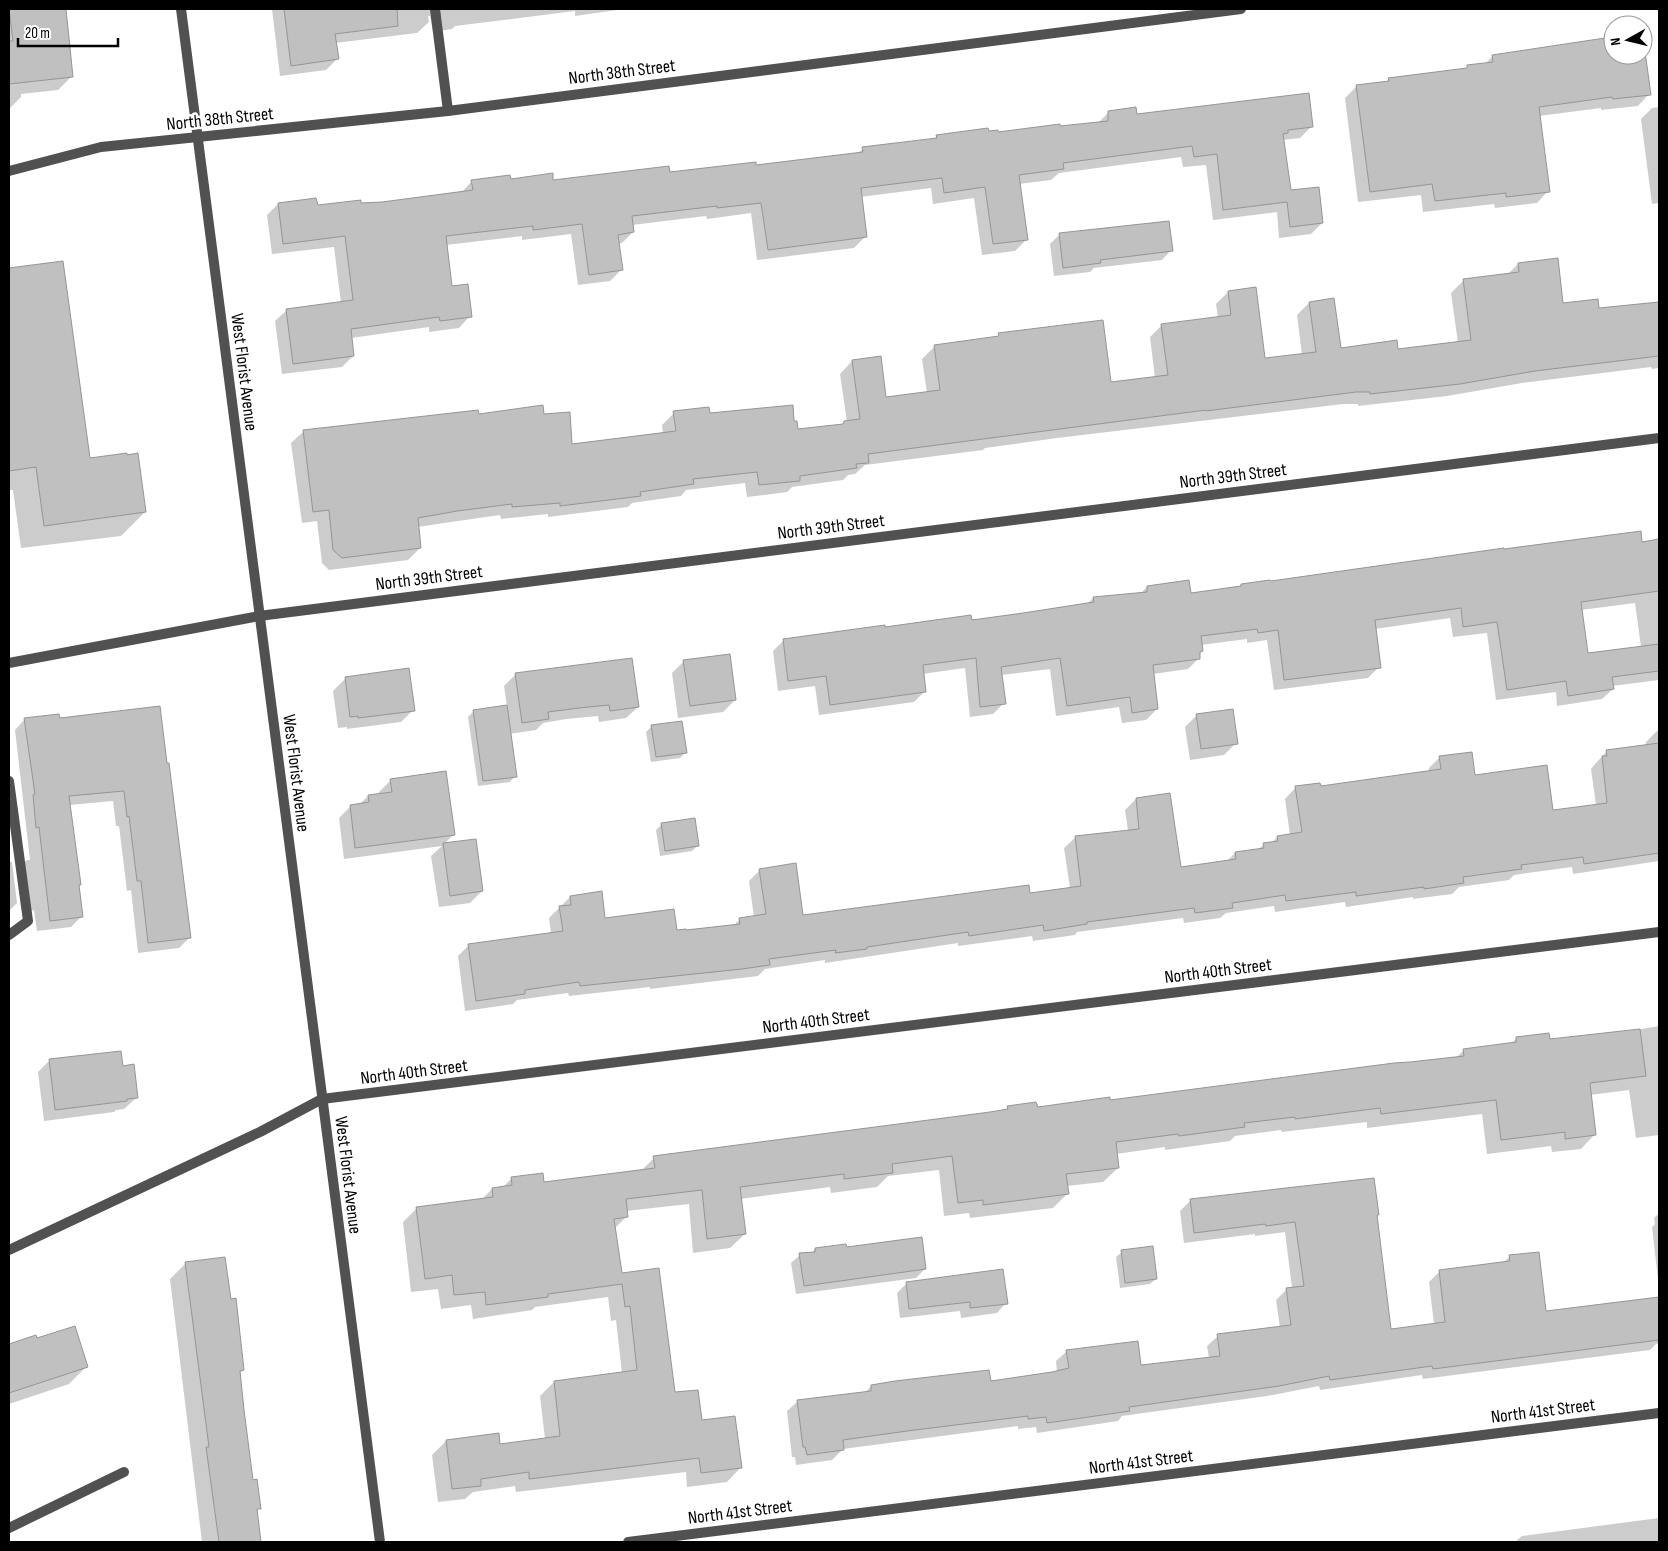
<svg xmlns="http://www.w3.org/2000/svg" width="1668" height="1551" font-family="'Sofia Sans Condensed',sans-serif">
<rect width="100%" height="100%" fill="#fff"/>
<path fill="#0003" fill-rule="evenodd" d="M9,9H65L72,76L58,90L21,94V97L9,109Z
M272,9H624L575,16V11L455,26L452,29L433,32L430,16H428L429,22L417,33L335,43L337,59L326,70L280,76Z
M1613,35V55H1643V47L1649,94L1638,106L1601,110V108L1539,116L1548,191L1537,203L1495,208L1494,204L1423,212L1421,195L1358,202L1345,98L1357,86L1386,83L1389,79L1464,70L1468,66L1485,64L1493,56L1601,40L1605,36Z
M1659,107V203L1652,204L1641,119L1652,108Z
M1109,112L1311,127L1300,138L1282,140L1290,192L1322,223L1311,234L1279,238L1277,212L1213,220L1206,165L1183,167L1181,157L1059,173L1051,180L1019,184L1026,240L1015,251L982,255L974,198L933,204L931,188L860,197L865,237L854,248L757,260L751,213L707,219L706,216L632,225L633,232L622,243L618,244L621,270L610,281L578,285L571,234L522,240V236L446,245L451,288L470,316L459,328L429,332V327L351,338L353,356L342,367L282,374L275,321L287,310L341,303L334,247L272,254L267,215L278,204L317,206L382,203L461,193L472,181H552L755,167L857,154L863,149L933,140L937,136L988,132L997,134L1098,123Z
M1060,234L1171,250L1162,260L1094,268L1090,272L1054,276L1050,244Z
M62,262L89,459L145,512L121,536L21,548L13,490H9V270Z
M1518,264L1562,305L1598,310L1659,302V368L1652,369L1651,367L1522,383L1447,396L1358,406V404H1343L1057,438L985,448L983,450L865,465L855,474L848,475L843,480L792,487L787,492L747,497L745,483L686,490L681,496L632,503L628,507L548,517V514L501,519L500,515L444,523L418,527L420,548L408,560L329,570L322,563L317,521L302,523L291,443L304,431L477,416H543L570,446L663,434L662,425L674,413L793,423L797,431L842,425L847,422L840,374L852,361L885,398L927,393L922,359L935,346L996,338L999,335L1110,383L1155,378L1150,337L1162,325L1218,318L1216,304L1228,292L1264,360L1302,355L1297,315L1309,303L1333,300L1340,349L1397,351L1458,343L1451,293L1464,280L1507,275Z
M1659,541V680L1612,686L1613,689L1602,699L1557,706L1556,692L1496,700L1487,633L1453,637L1450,618L1375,629L1379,667L1368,678L1274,690L1267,640L1247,643V639L1201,645L1202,651L1199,654V658L1188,669L1153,674L1157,709L1146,720L1122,723L1119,707L1056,716L1050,669L1001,675L1004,703L993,714L970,717L965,668L922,674L925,691L914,702L819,715L815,686L778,691L773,651L784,640L884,629L970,622L1087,604L1093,598L1140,594L1147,587L1190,594L1239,587L1241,585ZM1635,603L1641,647L1587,655L1581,610Z
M684,661L735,700L723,712L678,718L672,673Z
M408,670L413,710L401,722L347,729V727L338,728L333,691L345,679Z
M516,674L638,707L626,718L599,722L598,716L566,719L543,723L536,730L509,734L515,776L510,782L478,786L468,717L474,711L507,706L504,686Z
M159,707L189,938L179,948L138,953L131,890L127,891L119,826H116L113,801L69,805L80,885L78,887L82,916L71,927L37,931L34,910L22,911L17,870L27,860H30L15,730L25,719H58Z
M1197,715L1236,743L1224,755L1190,760L1185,727Z
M652,726L685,753L680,758L651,762L646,732Z
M1657,731H1659V861L1573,874L1572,867L1514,875L1509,880L1459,887L1452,894L1413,899V897L1346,907L1345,902L1275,912L1274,906L1226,913L1220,918L1184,923L1183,918L1077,932L1075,935L1033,941L1032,936L958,946V943L825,963V960L765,969L758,976L650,989V987L569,996L568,993L517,1000L513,1004L465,1011L458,956L469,945L551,933L549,918L570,897L604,919L676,931L733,926L740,919L754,917L749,881L760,870L802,916L1029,894L1070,888L1064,848L1076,837L1128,831L1125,810L1136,799L1179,868L1227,861L1235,853L1258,850L1264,844L1272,843L1277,837L1290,835L1285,799L1296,787H1320L1429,772V768L1440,757L1474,776L1552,812L1596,805L1591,769L1596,763L1607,751L1646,746V742Z
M391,780L454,834L444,844L482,891L470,903L439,907L431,856L442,846L344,859L339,818L351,806L359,805L368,796L379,794V792Z
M662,824L698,845L692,851L660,856L656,830Z
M9,862H12L17,903L9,911Z
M1659,1026V1135L1636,1138L1629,1090L1590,1095L1595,1134L1581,1149L1552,1152L1551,1146L1487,1154L1482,1114L1367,1128V1122L1282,1132L1281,1130L1235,1136L1230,1141L1165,1150V1147L1116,1154L1118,1168L1103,1182L1067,1186L1068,1193L1053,1208L970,1218L969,1213L944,1216L939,1170L888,1176L877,1187L831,1193L830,1187L740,1199L745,1234L730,1248L693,1253L689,1204L626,1211L627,1216L614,1229L621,1274L674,1394L741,1467L727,1482L687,1487L686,1472L516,1492L515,1486L473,1492L465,1499L438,1502L432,1455L446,1441L499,1445L545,1439L540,1396L554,1382L622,1373L616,1320L611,1321L608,1297L535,1307L532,1310L473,1319L471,1305L441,1309L438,1289L411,1292L403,1222L417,1208L481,1200L492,1189L502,1188L512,1178L543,1183L641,1171L654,1158L1005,1111L1008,1107L1038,1109L1109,1101L1456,1058L1464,1050L1511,1044L1516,1039L1549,1040L1625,1032Z
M50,1060L136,1098L124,1109L116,1110L114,1112L44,1121L38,1072Z
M1190,1201L1377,1215L1376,1216L1390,1331L1434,1324L1429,1282L1440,1271L1503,1263L1510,1256L1545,1312L1659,1298V1343L1656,1344L1650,1350L1423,1379L1422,1375L1320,1390L1319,1386L1267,1396L1122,1416L1118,1421L1037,1433L1036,1427L1018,1429V1426L843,1449L832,1460L796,1465L795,1457H792L787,1411L798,1401L865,1393L871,1386L990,1382L1057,1372L1056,1361L1067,1351L1140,1367L1209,1358L1207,1346L1218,1336L1280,1328L1276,1300L1287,1289L1292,1288L1285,1232L1255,1236V1234L1184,1243L1180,1211Z
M1659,1213V1288L1652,1227L1655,1224L1654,1218Z
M815,1249H846L925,1269L916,1278L796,1294L791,1263L800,1255L811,1254Z
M1122,1252L1156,1279L1150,1284L1120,1288L1116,1257Z
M186,1263L230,1300L243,1370L239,1373L252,1481L259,1508L256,1512L260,1542H202L170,1279Z
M907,1283L1006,1303L997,1313L961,1318L960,1311L900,1318L897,1293Z
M35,1337L87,1366L69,1384L9,1404V1346Z
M1659,1518V1542H1507L1516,1541L1522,1536Z"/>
<path fill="#c0c0c0" stroke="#959595" d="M9,9H66L73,77L9,84V41H13Z
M284,9H397L398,26L335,34L339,59L291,66Z
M1613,34V55H1643V37L1651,95L1613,99L1612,97L1539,107L1550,192L1506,197V193L1435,201L1432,184L1370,192L1356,85L1389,81L1388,78L1467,68V65L1493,62L1492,55L1605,38V35Z
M1309,93L1313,127L1288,130V133L1283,134L1291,190L1319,187L1323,223L1290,227L1287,202L1223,210L1217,154L1194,157L1192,146L1063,163L1064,169L1019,175L1028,240L993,244L985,187L944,193L942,178L861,188L867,237L768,250L761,203L717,208V206L632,216L634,232L618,235L623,270L589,275L582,224L533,230V226L446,236L452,286L468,284L472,317L440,321L439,317L351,329L354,356L293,364L286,309L353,300L345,236L283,244L278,203L316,198L318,205L361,200V203L382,202L473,190L471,180L510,175L511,179L553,173V180L669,166L670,172L756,162V165L863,152L862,147L937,138L936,135L988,128L989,131L998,130V132L1060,124V126L1108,121V111L1136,107L1137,114Z
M1169,221L1173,251L1100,260L1101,263L1063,268L1059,233Z
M1558,258L1563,303L1598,299L1599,308L1659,302V356L1535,371L1460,384L1370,394V392H1356L1206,411V410L868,454L869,463L856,464L857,468L800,476V481L759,485L757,472L693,479L694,484L640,492L641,496L560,506V503L512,507V504L457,511L418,518L421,548L342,558L333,550L329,510L313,512L303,430L478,410L479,414L543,405L544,414L570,412L572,444L676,431L673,411L709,407L710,413L793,405L794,421H797L798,429L843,424L844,421L860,419L852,360L881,356L886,397L940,390L934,345L999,336L998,333L1103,320L1111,382L1168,375L1161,324L1231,315L1228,291L1256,287L1265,358L1316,352L1309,302L1334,298L1341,348L1397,340L1398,349L1471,340L1463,279L1519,272L1518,263Z
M63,261L90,458L127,453V455L138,453L146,512L44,526L36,467L9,471V268Z
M1641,531L1642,542L1659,539V591L1581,602L1588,653L1659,644V671L1612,677L1614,689L1568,696L1566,681L1507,690L1497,622L1463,627L1461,608L1375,620L1381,668L1284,680L1278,630L1258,633L1257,629L1201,636L1203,651L1200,652V659L1153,665L1158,709L1132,713L1130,697L1067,706L1060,658L1001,667L1006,704L980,707L976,658L923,665L926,692L830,705L826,676L788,681L783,639L885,625V627L971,615L972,620L1023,613L1094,602L1093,597L1147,592V586L1189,580L1191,593L1241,586V584L1270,580L1271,581L1504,548V549Z
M730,654L736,700L690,706L683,660Z
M632,658L639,707L610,711L609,705L579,708L548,712L549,719L522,723L515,673Z
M409,668L415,711L358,718V716L350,717L345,677Z
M507,705L517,777L483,781L473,710Z
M160,706L167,763H169L191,938L148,943L141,881H137L129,816L127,817L124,791L69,796L81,885H79L83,917L50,921L39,827L36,828L33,795L35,794L24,718L59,714L60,718Z
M1233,709L1238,744L1201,749L1196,714Z
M682,721L687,753L656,757L651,725Z
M1659,743V853L1584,864L1583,857L1521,865L1522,869L1463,877L1464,883L1424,889V887L1356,896V892L1286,901L1285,895L1232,903L1233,908L1195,913L1194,908L1087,922V924L1044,931L1043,925L969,936L968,932L867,947V949L835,953L836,950L769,959L770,965L742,969L580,986L579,982L525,990V994L476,1001L468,944L563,931L559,906L571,905L570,896L602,891L605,918L674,909L677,930L686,929V930L740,924L739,918L766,914L759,869L796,863L803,915L1029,885L1030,893L1081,886L1075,836L1139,829L1136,798L1170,793L1181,867L1236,859L1235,852L1264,848L1263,843L1278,841L1277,836L1302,832L1295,786L1320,783L1321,786L1441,769L1439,756L1472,752L1475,775L1547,765L1553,810L1607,803L1602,756H1607L1606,750Z
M446,771L455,835L355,848L350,805L369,802L368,795L392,792L390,779Z
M695,818L699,846L665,851L661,823Z
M476,839L483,891L450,896L443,843Z
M1640,1029L1646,1076L1590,1083L1596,1135L1565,1139V1132L1501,1140L1496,1100L1381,1114L1380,1108L1295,1119V1117L1244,1123L1245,1127L1179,1136L1178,1134L1116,1142L1119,1168L1066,1174L1069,1194L983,1205V1200L958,1203L952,1156L892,1164L893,1173L844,1179V1174L740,1187L746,1234L707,1239L702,1190L626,1199L628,1217L614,1219L622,1273L659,1268L675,1392L698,1390L702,1420L735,1416L742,1468L701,1473L699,1458L529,1479V1472L481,1479V1486L452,1489L446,1440L499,1433L500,1444L560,1436L554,1381L637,1370L630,1306L625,1307L622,1284L548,1294V1297L486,1305L485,1292L454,1295L452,1275L425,1279L416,1207L493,1197L492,1188L512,1185L511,1177L543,1173L544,1182L655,1168L653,1156L990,1112L1008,1109L1007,1106L1036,1102L1038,1107L1110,1097V1100L1394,1063L1410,1062L1464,1056L1463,1049L1516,1042V1037L1549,1033L1550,1039Z
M121,1051L123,1066L134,1064L138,1098L127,1099V1101L55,1110L49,1059Z
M1374,1178L1379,1215H1377L1391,1329L1445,1322L1439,1270L1510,1261L1509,1255L1539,1252L1546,1311L1659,1297V1340L1433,1369L1432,1366L1330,1380L1329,1376L1279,1386L1129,1407L1130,1411L1047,1423L1046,1417L1028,1419V1416L907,1431L843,1440L844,1450L807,1455L805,1447H803L797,1400L871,1391V1385L895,1381L989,1370L991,1381L1052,1372L1069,1368L1066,1350L1138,1341L1141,1365L1220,1356L1217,1334L1291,1325L1286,1288L1304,1286L1295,1222L1266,1226L1265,1224L1194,1233L1190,1199Z
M922,1237L926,1269L804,1286L799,1253L815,1252V1248L846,1244L847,1247Z
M1153,1246L1157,1279L1125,1283L1121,1250Z
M225,1257L231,1299L236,1298L244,1370L240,1371L244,1410L253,1480L257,1479L261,1509H257L261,1542H219L206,1447H209L185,1262Z
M1003,1269L1008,1304L970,1308V1302L909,1309L906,1282Z
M75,1326L88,1367L9,1393V1344L36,1335L37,1338Z"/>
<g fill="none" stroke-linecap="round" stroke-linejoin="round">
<path stroke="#515151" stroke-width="10" d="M435,9L448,111
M9,781L28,921L9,935
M9,1528L124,1472"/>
<path stroke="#515151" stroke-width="10" d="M9,171L101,147L448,111L1241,9
M9,663L259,616L1659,438
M9,1250L260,1132L322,1099L1659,932
M628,1542L1659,1413"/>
<path stroke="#515151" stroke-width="10" d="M181,9L380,1542"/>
</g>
<g text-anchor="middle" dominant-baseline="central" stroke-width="5" stroke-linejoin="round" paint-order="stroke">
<g font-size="18" fill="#000" stroke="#fff">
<text transform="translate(622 72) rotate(-7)">North 38th Street</text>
<text transform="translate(220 119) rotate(-6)">North 38th Street</text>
<text transform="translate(244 372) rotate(83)">West Florist Avenue</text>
<text transform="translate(1233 476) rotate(-7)">North 39th Street</text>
<text transform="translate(831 527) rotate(-7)">North 39th Street</text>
<text transform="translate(429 578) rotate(-7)">North 39th Street</text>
<text transform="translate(296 773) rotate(83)">West Florist Avenue</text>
<text transform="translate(1218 971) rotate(-7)">North 40th Street</text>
<text transform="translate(816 1021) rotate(-7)">North 40th Street</text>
<text transform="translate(414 1072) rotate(-7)">North 40th Street</text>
<text transform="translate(348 1175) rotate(83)">West Florist Avenue</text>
<text transform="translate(1543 1411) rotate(-7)">North 41st Street</text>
<text transform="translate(1141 1462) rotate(-7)">North 41st Street</text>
<text transform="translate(740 1512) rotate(-7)">North 41st Street</text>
</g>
</g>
<rect width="1668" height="1551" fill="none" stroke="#000000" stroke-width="20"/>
<g transform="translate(1628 40) rotate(262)"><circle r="24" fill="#ffffff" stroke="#999999"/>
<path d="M0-4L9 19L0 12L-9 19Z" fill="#000000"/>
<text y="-8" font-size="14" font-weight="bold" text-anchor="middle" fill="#000000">N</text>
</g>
<path d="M18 38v8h100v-8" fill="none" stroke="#000000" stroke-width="2.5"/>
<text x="25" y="38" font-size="15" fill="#000000" stroke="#ffffff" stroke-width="4" paint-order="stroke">20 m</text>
</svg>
